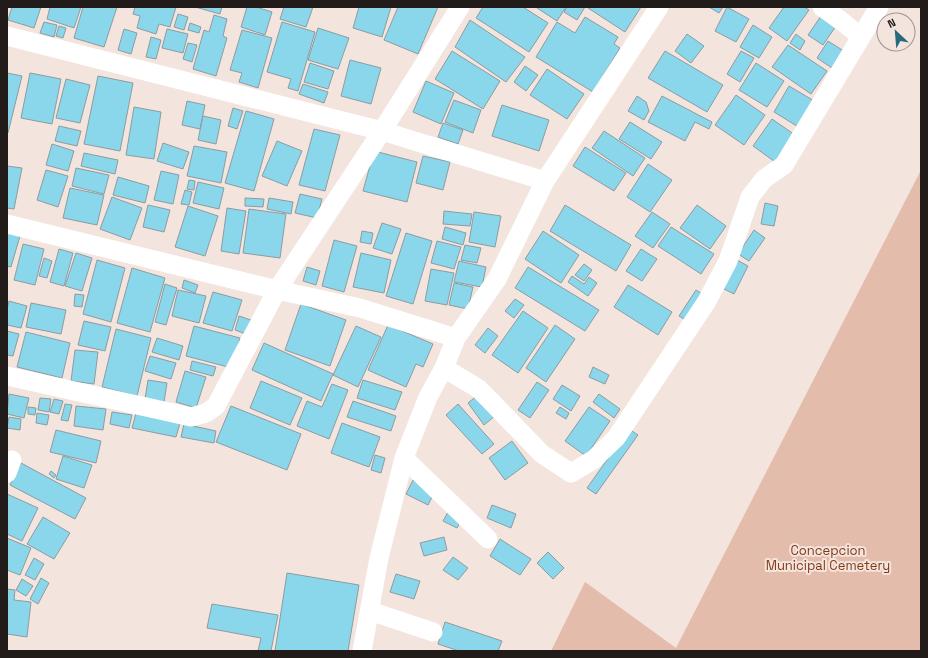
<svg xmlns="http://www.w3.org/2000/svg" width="928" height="658" font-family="'Space Grotesk',sans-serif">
<rect width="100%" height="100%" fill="#f3e4de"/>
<path fill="#e4bcab" d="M921,170V651H551L585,582L676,648Z"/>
<path fill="#8ad6eb" stroke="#8d9ca0" d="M12,7H41L34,28L8,20Z
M50,7H81L74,28L47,19Z
M83,7H117L104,47L74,38Z
M135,7H176L170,27L159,24L156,34L137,28L140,16L133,14Z
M195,7H222L220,14Z
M247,7H256L272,12L265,35L241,27Z
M284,7H313L306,27L280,19Z
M359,7H391L382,37L353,28Z
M398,7H438L418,54L384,40Z
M483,7H523L548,23L529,52L476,18Z
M538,7H566L557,21L537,8Z
M567,7H585L577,20L564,12Z
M589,7H641L625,32L588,8Z
M709,7H723L719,13Z
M727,7L749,19L736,42L715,31Z
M784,7H804L809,10L787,41L769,28Z
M178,14L188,17L184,30L174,27Z
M214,15L227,19L223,36L227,38L216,76L193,69L204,30L209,32Z
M821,16L836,26L823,45L808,35Z
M585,17L618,37L614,44L620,48L593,92L536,57L557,22L575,33Z
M470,20L525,57L506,82L455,47Z
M44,22L57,25L54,37L40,33Z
M282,22L315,32L298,91L288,88L291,79L267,72Z
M190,23L201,27L199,33L188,30Z
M753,25L772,37L759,58L740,47Z
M59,26L66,28L63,38L56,36Z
M318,28L349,38L338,69L308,60Z
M124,29L137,33L131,54L118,50Z
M167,29L188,34L183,53L162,48Z
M242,30L272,38L258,88L239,82L242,73L230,70Z
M687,34L704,46L691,63L675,51Z
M796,34L805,41L800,50L790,43Z
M151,37L161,40L156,59L146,57Z
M828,41L847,53L835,70L817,58Z
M188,43L197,45L192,62L183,59Z
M788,45L827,71L811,94L772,67Z
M452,51L500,81L483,109L435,79Z
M665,51L723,85L707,112L648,78Z
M741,51L754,58L740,82L727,74Z
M350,60L381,68L371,104L341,96Z
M310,63L334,71L328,89L304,82Z
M756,63L784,81L767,107L739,90Z
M525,66L538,75L526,91L514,82Z
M547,69L584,94L567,119L530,95Z
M7,73L22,76L8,133H7Z
M30,73L61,79L52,124L21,118Z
M98,76L133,83L120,151L84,144Z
M66,79L90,85L80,123L56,118Z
M426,81L454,93L441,124L413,112Z
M303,84L328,92L324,103L299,94Z
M789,86L816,102L800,128L774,112Z
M736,95L765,115L744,145L715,125Z
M637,96L646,102L649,111L644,120L628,111Z
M662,96L712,122L709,129L695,122L685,141L648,122Z
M454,100L481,110L473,133L445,122Z
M187,101L205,105L200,129L182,125Z
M502,105L549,120L539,151L492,136Z
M134,107L161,112L154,159L126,155Z
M233,108L243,111L237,129L228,126Z
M246,111L274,119L254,191L225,183Z
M203,116L221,120L216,144L198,140Z
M772,119L798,137L778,164L753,146Z
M630,122L662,142L651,159L619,139Z
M443,123L463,130L458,144L438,137Z
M59,126L81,131L77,146L55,141Z
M314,129L340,135L325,191L299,185Z
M604,131L645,158L633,176L592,148Z
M277,141L302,151L287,186L262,176Z
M163,143L189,152L183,169L157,161Z
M52,144L74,151L68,171L46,165Z
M194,146L227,152L221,183L187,176Z
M585,147L626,173L614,191L573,166Z
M374,151L417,162L407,202L363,191Z
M84,153L118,160L115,174L81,166Z
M423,156L450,162L443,190L416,183Z
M648,164L672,180L650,212L627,197Z
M7,166L22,168L14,209L7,208Z
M76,168L109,175L104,194L72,186Z
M46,170L68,176L58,207L37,200Z
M161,171L179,175L173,204L154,200Z
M118,177L149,186L145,203L113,195Z
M189,180L195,181L194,190L187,189Z
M198,182L224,188L219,209L193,203Z
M70,188L104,195L97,225L63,218Z
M185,190L192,192L189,205L181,204Z
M300,194L322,199L317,218L295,213Z
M112,197L142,208L130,240L100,229Z
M245,198L264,199L263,207L245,206Z
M269,198L293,202L291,214L267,209Z
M765,203L778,206L774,226L761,224Z
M148,205L170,210L164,232L143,227Z
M565,205L631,245L616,271L550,231Z
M697,205L726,226L710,249L680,228Z
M188,206L218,216L205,256L175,247Z
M227,208L246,211L239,254L221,251Z
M249,209L286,214L280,258L243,253Z
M444,211L472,214L470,226L443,224Z
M474,212L501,216L495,247L469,242Z
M652,212L670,224L653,248L635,236Z
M382,223L401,229L392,254L373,248Z
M445,227L466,233L463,245L442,239Z
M671,227L714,254L701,274L658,246Z
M754,230L765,238L749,261L738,254Z
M362,231L373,233L371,244L360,242Z
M543,231L579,255L561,283L525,259Z
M7,233L20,236L11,267L7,266Z
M406,233L432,241L413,304L386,296Z
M334,240L357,246L344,292L322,286Z
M437,241L461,247L454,269L431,263Z
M23,244L44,249L35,285L14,280Z
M465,245L481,248L477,263L461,260Z
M59,249L73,253L64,286L50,282Z
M641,249L657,259L642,281L626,271Z
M76,253L92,258L82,291L65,286Z
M361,253L391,260L384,293L353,287Z
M44,258L52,261L47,278L39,276Z
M735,259L748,266L734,294L722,288Z
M97,260L125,268L111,322L83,314Z
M459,261L486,267L482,287L454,282Z
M584,264L592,270L584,281L575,275Z
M307,267L320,271L316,285L303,281Z
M528,267L599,310L585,331L515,288Z
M132,268L165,278L150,332L117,323Z
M431,269L454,273L447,305L425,301Z
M572,276L584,284L589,277L597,283L588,296L568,282Z
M184,280L198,285L195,293L182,288Z
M454,283L473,287L468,309L449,305Z
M165,284L177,288L166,325L155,322Z
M628,285L672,312L658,335L614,307Z
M178,290L206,296L199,323L172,316Z
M696,290L704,295L687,321L679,316Z
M213,292L242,300L232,331L203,323Z
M75,294L84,295L82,307L74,306Z
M515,299L524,305L514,318L505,311Z
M9,301L27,306L21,328L7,325V309Z
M31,303L66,310L61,334L26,327Z
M301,304L346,320L330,366L285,350Z
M523,311L548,328L518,373L492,355Z
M239,316L251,320L246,334L235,330Z
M84,321L111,327L105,351L78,345Z
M388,325L433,344L423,367L416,364L406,387L368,370Z
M555,325L575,339L546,382L526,368Z
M194,326L240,338L232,368L186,356Z
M356,326L381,337L358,387L333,375Z
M488,328L498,336L485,353L475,345Z
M116,329L151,338L137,396L102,387Z
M7,331L19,334L13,356L7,355Z
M26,332L70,343L62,378L17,367Z
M157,338L183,346L179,360L152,352Z
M264,343L333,374L321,401L252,370Z
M75,350L98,352L94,384L71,381Z
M150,356L176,363L171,379L145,371Z
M192,361L216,367L213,376L190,370Z
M593,367L609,375L605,384L589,377Z
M185,371L206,377L196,408L176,402Z
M148,380L167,383L164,402L145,399Z
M363,380L402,392L395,410L357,398Z
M261,381L302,398L290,425L250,408Z
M537,382L549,390L530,418L518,410Z
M332,384L348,390L329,439L297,426L307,401L322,407Z
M562,385L580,396L571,411L553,399Z
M9,394L29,398L24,418L7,414Z
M479,394L496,415L484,425L468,403Z
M599,394L620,409L614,418L593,402Z
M40,398L51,399L49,412L38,410Z
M54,399L63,401L59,414L50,412Z
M353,401L396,416L391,431L347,417Z
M65,404L72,405L68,421L61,420Z
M458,404L494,444L482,454L446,415Z
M76,406L106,409L103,430L74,426Z
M231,406L301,434L287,470L216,442Z
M28,407L36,408L35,415L28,414Z
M560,407L569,413L566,419L556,413Z
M589,407L610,421L586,456L565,441Z
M112,412L132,415L129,428L110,424Z
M37,413L49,415L47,425L36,423Z
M136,413L180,423L176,437L132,428Z
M9,417L21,419L20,430L7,428Z
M342,423L380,437L369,467L331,453Z
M184,424L216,431L214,443L181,437Z
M629,429L638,435L596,494L587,488Z
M56,430L101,441L96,463L50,452Z
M512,441L528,463L505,480L489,458Z
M375,455L385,458L381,473L371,470Z
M63,456L92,465L84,488L56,479Z
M21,463L86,498L75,519L10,485Z
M51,471L56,475L54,478L49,474Z
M413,480L435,491L428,505L406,494Z
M7,494L38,508L22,541L7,534Z
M492,505L516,514L511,528L487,518Z
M448,512L462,519L457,528L443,521Z
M43,517L70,533L54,559L27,544Z
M444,537L447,550L424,556L420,543Z
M7,538L31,548L20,575L7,570Z
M500,539L531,559L520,575L490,556Z
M548,552L564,568L553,579L537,563Z
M453,557L468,568L458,580L443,570Z
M34,558L44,564L35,580L25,575Z
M287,573L359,585L348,651H275Z
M396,574L420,581L414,599L390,592Z
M41,578L49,583L38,604L30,599Z
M22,579L33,586L26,596L16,590Z
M7,589L15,590L14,600L31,602L27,637L7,634Z
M212,604L278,615L271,651H258L261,638L207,628Z
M445,622L502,641L498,651H459L438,644Z"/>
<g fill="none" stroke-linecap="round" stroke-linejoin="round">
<path stroke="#fff" stroke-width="19" d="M822,7L844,23L861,37
M7,36L382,131L545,181
M7,224L277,290L360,308L456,338
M444,368L479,389L542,454L571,473L593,460L616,438L707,301L728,261L750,197L764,179L784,165L879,7
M7,376L191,417L206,413L216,406L277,290L382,131L460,7
M404,458L488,539
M7,473L12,460
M370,611L433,632
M362,651L379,558L404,458L428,397L444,368L456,338L497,279L545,181L659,7"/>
</g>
<g text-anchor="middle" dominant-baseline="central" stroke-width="4" stroke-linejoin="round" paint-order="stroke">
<g font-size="13" fill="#823a14" stroke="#f3e4de">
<text x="828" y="550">Concepcion<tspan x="828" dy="15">Municipal Cemetery</tspan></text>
</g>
</g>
<rect width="928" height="658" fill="none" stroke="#211c1a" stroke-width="16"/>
<g transform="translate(896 32) rotate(334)"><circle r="19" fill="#f3e4de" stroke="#9f9490"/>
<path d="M0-3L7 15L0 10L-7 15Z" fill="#266a7b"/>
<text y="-6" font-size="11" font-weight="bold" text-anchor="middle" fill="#211c1a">N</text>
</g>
</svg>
